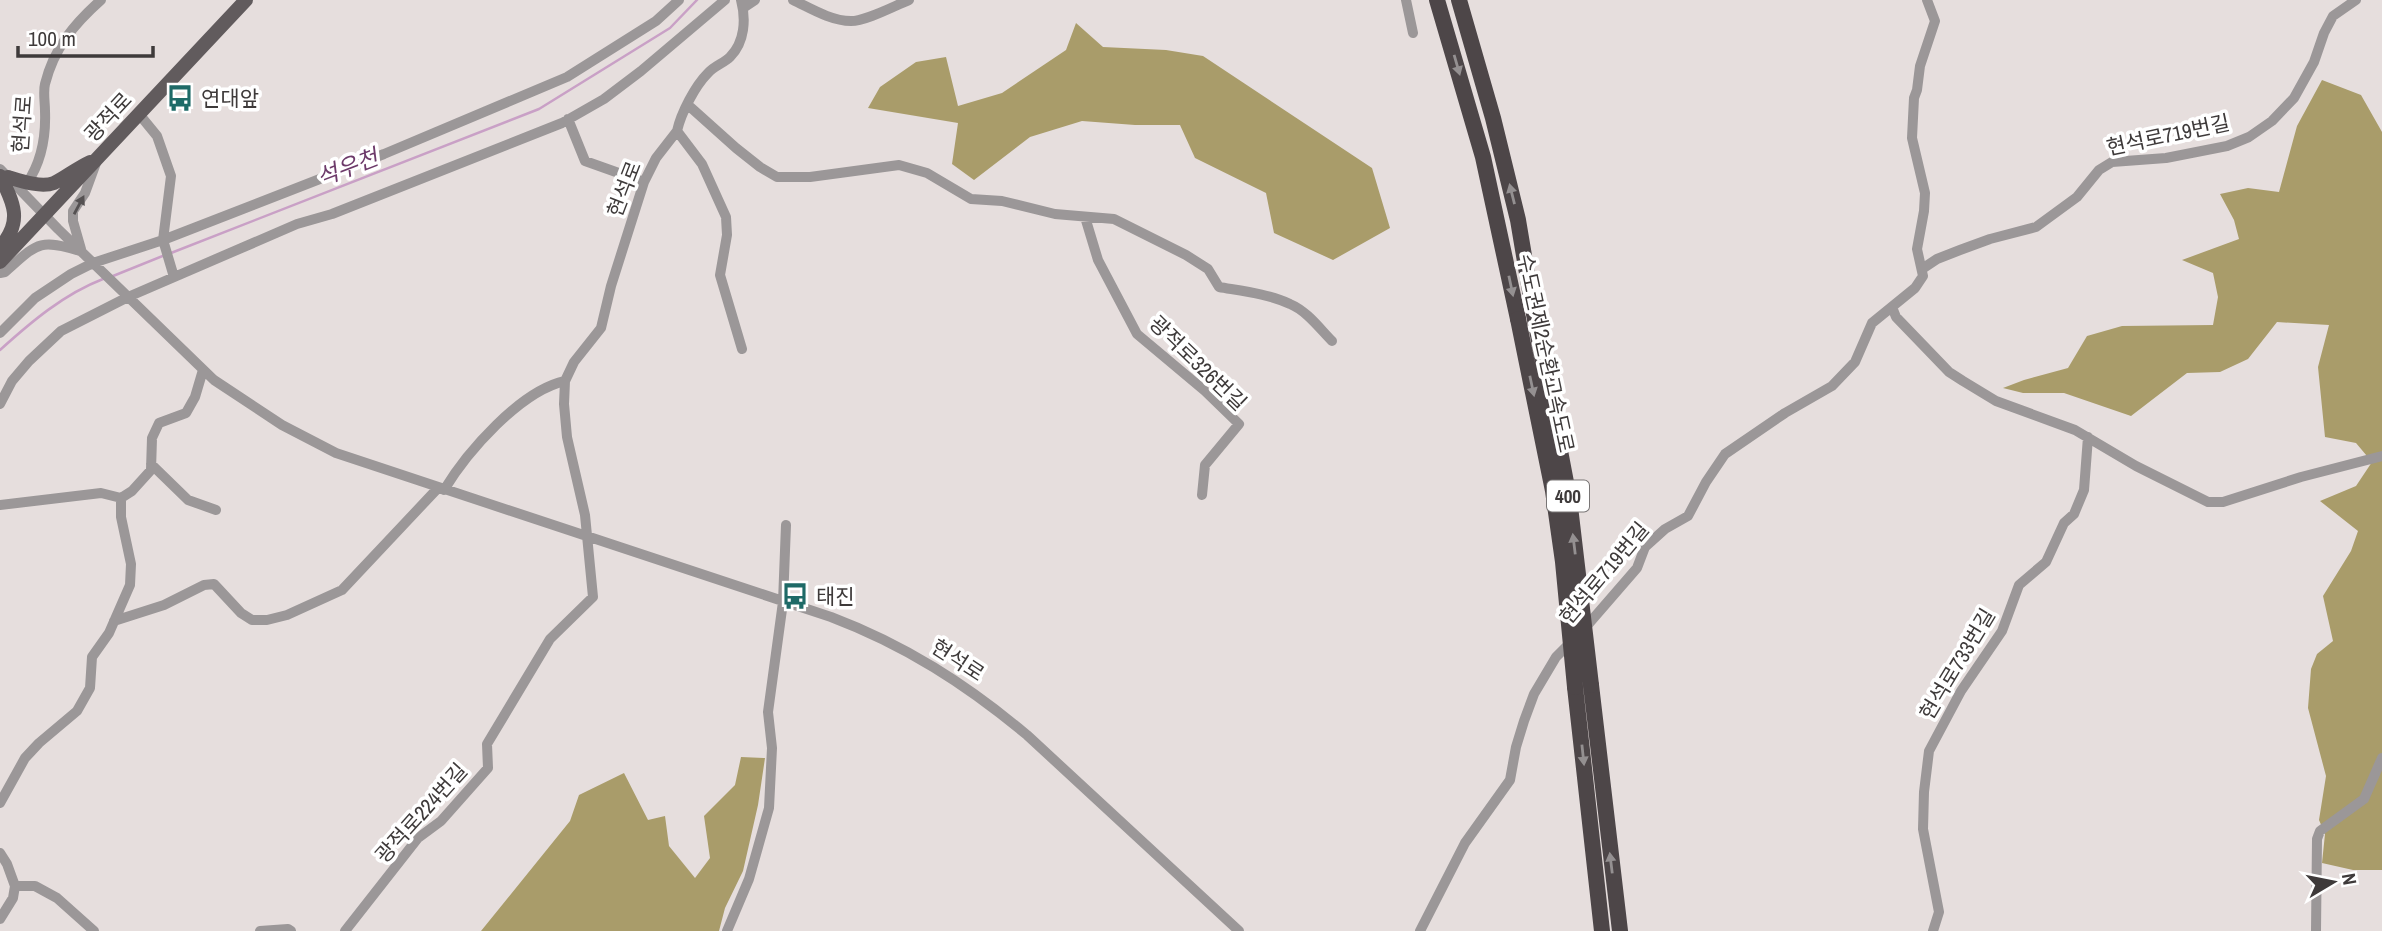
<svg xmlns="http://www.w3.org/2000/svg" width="2382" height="931" font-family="'Archivo Narrow','Noto Sans KR',sans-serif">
<rect width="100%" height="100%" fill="#e6dedd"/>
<path fill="#a99c6a" d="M1076,23L1103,47L1166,50L1203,56L1372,168L1390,228L1333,260L1274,233L1266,193L1195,158L1180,125H1135L1082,121L1030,137L974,180L952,164L958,123L868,108L880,87L916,62L946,57L958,106L1002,93L1066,50Z
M2322,80L2361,95L2382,132V870H2353L2322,863L2325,834L2319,820L2326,776L2308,708L2311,669L2317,654L2333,641L2323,596L2351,551L2358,531L2320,501L2356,486L2372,462L2356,443L2325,437L2318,367L2329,325L2277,322L2248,359L2220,372L2187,373L2131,416L2064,393H2023L2003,388L2024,380L2068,368L2087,336L2122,326L2213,325L2218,297L2213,273L2182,260L2239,239L2234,220L2220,194L2248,188L2279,192L2297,126Z
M741,757L765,758L758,805L743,871L725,908L719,931H481L570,821L579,795L624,773L648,820L665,816L669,846L695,878L710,858L704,816L735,785Z"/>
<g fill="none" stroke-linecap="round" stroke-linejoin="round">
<path stroke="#c9a0c6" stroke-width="2.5" d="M171,253L539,109L670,28L697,0
M113,276L165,255
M0,350C31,322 64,294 103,279"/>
<path stroke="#9b9798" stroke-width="10" d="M741,0C746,19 745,42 730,57C724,63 714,66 708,73C695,86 681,113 677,131L702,164L726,217L727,235L720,275L742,349
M793,0C810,8 831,21 851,21C866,21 894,6 909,0
M1406,0L1413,33
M743,8L755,0
M688,105L736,148L760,167L777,177H810L899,165L927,173L971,199L1002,201L1055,214L1114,219L1186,255L1208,269L1219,287C1242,291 1269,294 1290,304C1307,311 1320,329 1332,341
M139,114L157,136L171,176L163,240L174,277
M568,119L585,161L644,182
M0,169L58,229L214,380L282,425L336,453L831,617C905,645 966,684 1027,735L1239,931
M27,183C42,161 46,137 45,111C45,102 43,92 45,84C54,48 74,24 101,0
M1085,217L1098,260L1137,334L1205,391L1239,424L1205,465L1202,495
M81,249L73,221V211L85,193L96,163
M1922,269L1937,259L1960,250L1990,239L2036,227L2077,197L2099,170L2112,162L2166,158L2227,146L2249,137L2272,121L2294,98L2314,62L2324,33L2333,16L2356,0
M0,273L5,272C37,244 38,238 80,251
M1892,307L1896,317L1923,345L1949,372L1963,381L1996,401L2075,430L2136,466L2208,502H2223L2301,477L2382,456
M0,333L35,298L71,274L93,263L163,240L384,154L567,77L656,21L679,0
M0,404L12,381L29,361L61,331L128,297L297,224L332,214L562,123L604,99L641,71L725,0
M151,464L188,500L216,510
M444,490C467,452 520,391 565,381
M0,505L101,493L121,498
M114,621L164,605L204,585L214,584L241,613L252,620H267L287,615L342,590L438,488
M0,803L25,758L39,743L77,711L90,688L92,657L109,633L130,585L131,564L121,517V498L132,491L151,470L152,438L159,423L186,413L195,397L203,370
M0,853L7,864L15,886H35L57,898L94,931
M0,919L13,898L15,886
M260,931L288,929L291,931
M345,931L418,838L441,821L488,768L487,744L550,639L593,597L585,515L567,437L564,404L565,381L574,362L601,328L611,286L644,182L656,158L677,131
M727,931L749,879L769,808L772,748L768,712L783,602L786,525
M1420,931L1465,843L1510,780L1516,747L1524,721L1534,694L1556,657L1585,628L1637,568L1645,547L1665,529L1688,516L1706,482L1725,454L1785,413L1832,386L1855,362L1872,323L1915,288L1923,276L1917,249L1924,211L1925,193L1912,138L1914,98L1917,90L1920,66L1935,21L1927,0
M1933,931L1939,912L1923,829L1924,792L1929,751L1961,691L2002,631L2019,585L2046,562L2064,523L2074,514L2084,490L2088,437
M2316,931L2317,839L2320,831L2364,799L2382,758"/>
<path stroke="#615b5d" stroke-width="14" d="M0,176C14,203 23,222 0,247
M8,177C21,181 41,188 54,183C66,177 77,168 90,162
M0,262L246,0"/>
<path stroke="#4d4648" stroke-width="16" d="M1437,0L1483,157L1518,319
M1459,0L1493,118L1518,220L1533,309
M1591,685L1620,931
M1575,687L1602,931"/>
<path stroke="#4d4648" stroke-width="16" d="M1533,309L1569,498L1591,685
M1518,319L1553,491L1563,562L1575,687"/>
</g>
<defs><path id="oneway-solid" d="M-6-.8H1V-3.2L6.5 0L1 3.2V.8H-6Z" transform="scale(1.75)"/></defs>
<g fill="#949091">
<use href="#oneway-solid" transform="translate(1457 65) rotate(74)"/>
<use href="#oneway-solid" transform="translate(1512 194) rotate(-104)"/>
<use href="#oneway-solid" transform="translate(1511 286) rotate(78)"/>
<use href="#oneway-solid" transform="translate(1532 386) rotate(78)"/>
<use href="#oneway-solid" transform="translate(1574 544) rotate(-97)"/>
<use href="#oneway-solid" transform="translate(1583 755) rotate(84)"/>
<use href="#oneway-solid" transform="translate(1611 863) rotate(-97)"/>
</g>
<use fill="#555152" href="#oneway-solid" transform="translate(79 205) rotate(-62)"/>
<defs>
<symbol id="bus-bare" viewBox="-9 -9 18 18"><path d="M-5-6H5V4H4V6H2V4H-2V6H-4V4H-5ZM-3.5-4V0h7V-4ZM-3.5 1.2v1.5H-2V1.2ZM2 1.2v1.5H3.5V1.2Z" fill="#1e6a67" stroke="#fff" stroke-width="2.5" paint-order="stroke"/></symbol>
</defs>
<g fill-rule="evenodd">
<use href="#bus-bare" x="161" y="79" width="38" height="38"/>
<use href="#bus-bare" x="776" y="577" width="38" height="38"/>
</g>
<g text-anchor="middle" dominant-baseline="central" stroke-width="7" stroke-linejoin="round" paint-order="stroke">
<rect fill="#fff" stroke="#787575" stroke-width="2" x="1547" y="480.5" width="42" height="31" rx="5"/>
<g font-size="19" font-weight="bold" fill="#3e3a3a">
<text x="1568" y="496">400</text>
</g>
<g font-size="21" fill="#3e3a3a" stroke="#fff" text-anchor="start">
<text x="201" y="98">연대앞</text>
<text x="816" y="596">태진</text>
</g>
<g font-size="21" fill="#3e3a3a" stroke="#fff">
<text transform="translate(108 117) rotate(-47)">광적로</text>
<text transform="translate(22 124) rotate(-86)">현석로</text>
<text transform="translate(2168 135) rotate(-12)">현석로719번길</text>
<text transform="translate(624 189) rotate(-69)">현석로</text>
<text transform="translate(1546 353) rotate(78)">수도권제2순환고속도로</text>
<text transform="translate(1198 363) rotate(44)">광적로326번길</text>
<text transform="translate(1604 573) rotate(-50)">현석로719번길</text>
<text transform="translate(958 660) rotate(33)">현석로</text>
<text transform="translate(1957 664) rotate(-59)">현석로733번길</text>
<text transform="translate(421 813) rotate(-48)">광적로224번길</text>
</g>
<g font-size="23" font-style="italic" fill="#6d3a6a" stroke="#fff">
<text transform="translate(347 167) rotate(-21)">석우천</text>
</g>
</g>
<g transform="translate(2333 882) rotate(80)" stroke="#ffffff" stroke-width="5" paint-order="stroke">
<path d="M0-5L12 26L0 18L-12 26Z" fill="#3e3a3a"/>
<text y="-10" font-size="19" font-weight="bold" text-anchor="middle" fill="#3e3a3a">N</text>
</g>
<path d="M18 46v10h135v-10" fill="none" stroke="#3e3a3a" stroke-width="3.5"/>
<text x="28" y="46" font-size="21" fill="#3e3a3a" stroke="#ffffff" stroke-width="5" paint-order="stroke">100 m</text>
</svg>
